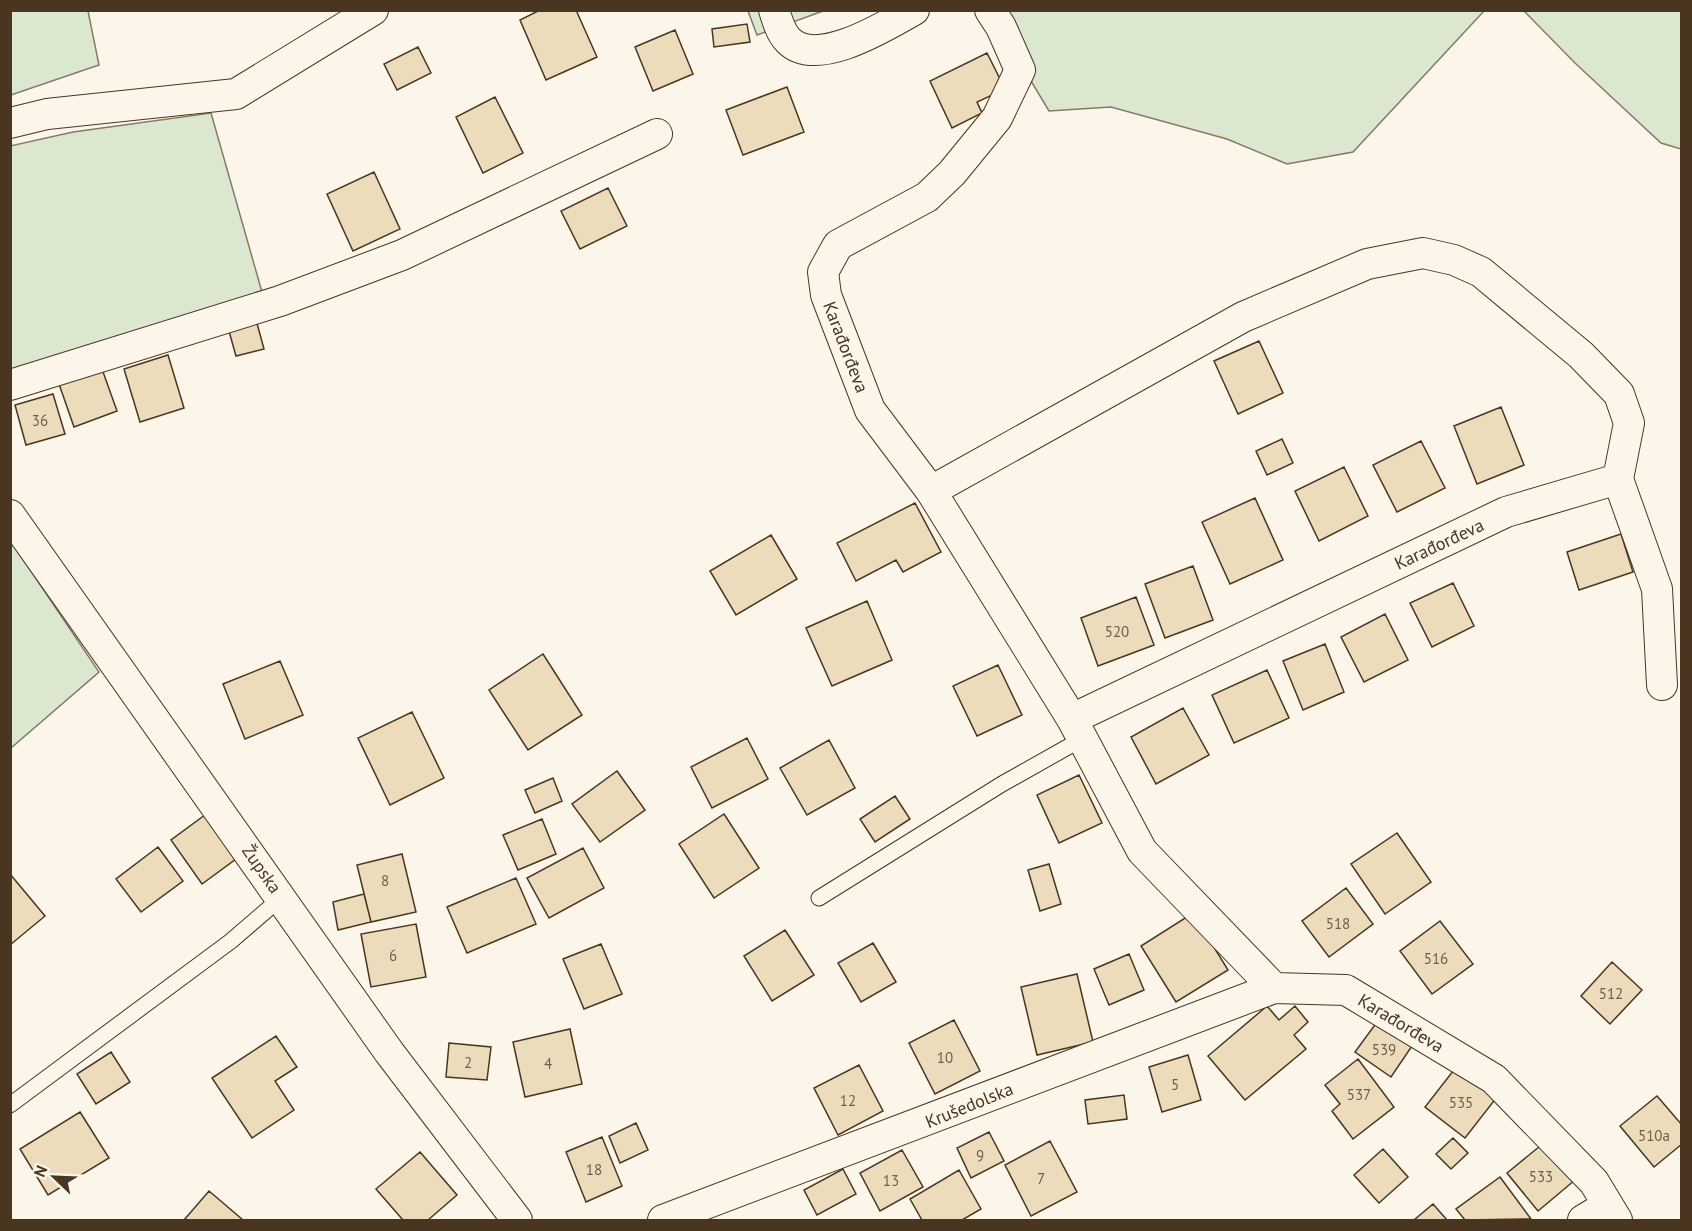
<svg xmlns="http://www.w3.org/2000/svg" width="1692" height="1231" font-family="'PT Sans',sans-serif">
<rect width="100%" height="100%" fill="#fbf6e9"/>
<path fill="#dce7d0" stroke="#887966" stroke-width="1.5" d="M10,11H88L99,65L11,95Z
M748,11H823L757,35Z
M989,11H1484L1353,152L1287,164L1227,139L1111,107L1049,111Z
M1524,11H1681V149L1661,143L1575,63Z
M211,113L262,292L11,375L10,146L73,132Z
M10,540L99,672L11,748H10Z"/>
<path fill="#ecdcbc" stroke="#4a3520" stroke-width="1.5" d="M540,10H576L597,57L546,80L520,20Z
M747,24L750,42L714,47L712,29Z
M675,30L693,74L653,91L635,47Z
M418,47L431,73L397,90L384,64Z
M987,53L1005,89L977,102L982,113L952,128L930,81Z
M787,87L804,132L743,155L726,110Z
M495,97L523,153L483,173L456,117Z
M374,172L400,229L353,251L327,194Z
M608,188L627,226L580,249L561,211Z
M255,316L264,349L236,356L227,324Z
M1259,341L1283,393L1238,414L1214,361Z
M168,355L184,408L140,422L124,369Z
M102,369L117,411L74,427L59,384Z
M53,394L65,434L26,445L15,405Z
M1501,407L1524,465L1477,484L1454,426Z
M1282,439L1293,463L1267,475L1256,451Z
M1421,441L1445,488L1397,512L1373,465Z
M1344,467L1368,516L1319,541L1295,491Z
M1255,498L1283,560L1230,584L1202,522Z
M915,503L941,552L903,572L896,560L856,581L837,543Z
M1621,534L1633,572L1579,590L1567,552Z
M771,535L797,579L736,615L710,571Z
M1193,566L1213,620L1165,638L1145,584Z
M1453,583L1474,626L1432,647L1410,603Z
M1136,597L1154,645L1098,666L1081,618Z
M867,601L892,660L832,686L806,628Z
M1385,614L1408,660L1364,682L1341,637Z
M1325,644L1344,692L1303,710L1283,661Z
M543,654L582,715L528,750L489,690Z
M280,661L303,715L245,739L223,684Z
M998,665L1022,715L977,736L953,686Z
M1267,670L1289,718L1234,743L1212,695Z
M1183,708L1209,755L1156,784L1131,737Z
M412,712L444,778L390,805L358,738Z
M747,738L768,779L712,808L691,767Z
M829,740L855,788L807,815L780,768Z
M617,771L645,810L600,842L572,804Z
M1079,775L1102,823L1059,843L1037,795Z
M553,778L562,801L535,813L525,790Z
M895,796L910,819L875,842L860,819Z
M209,812L240,856L202,884L171,840Z
M724,814L759,868L714,898L679,844Z
M542,819L556,854L518,870L503,835Z
M1397,833L1431,882L1385,914L1351,864Z
M158,847L183,881L141,912L116,879Z
M583,848L604,888L549,918L527,878Z
M402,854L416,912L371,922L357,865Z
M1049,864L1061,904L1040,911L1028,870Z
M10,874L45,916L10,945Z
M516,878L536,924L467,953L447,907Z
M1346,888L1373,924L1329,957L1302,921Z
M364,894L371,922L338,930L333,902Z
M1193,913L1228,970L1176,1002L1141,946Z
M1440,921L1473,964L1432,994L1400,951Z
M416,924L426,977L371,987L361,934Z
M785,930L814,975L772,1001L744,956Z
M873,943L896,982L861,1002L838,963Z
M601,944L622,994L584,1009L563,959Z
M1129,954L1144,990L1109,1005L1094,969Z
M1612,962L1642,990L1610,1024L1581,996Z
M1077,974L1093,1042L1037,1055L1021,987Z
M1267,1006L1279,1020L1295,1006L1308,1022L1294,1035L1306,1049L1245,1100L1208,1056Z
M954,1020L980,1071L935,1094L909,1043Z
M1377,1022L1412,1046L1391,1077L1355,1052Z
M570,1029L582,1084L525,1097L513,1042Z
M276,1036L297,1067L275,1081L294,1110L252,1138L212,1078Z
M449,1043L491,1047L487,1080L446,1077Z
M111,1052L130,1082L96,1104L77,1074Z
M1188,1055L1201,1100L1162,1112L1149,1067Z
M1358,1059L1394,1107L1353,1139L1332,1111L1340,1104L1325,1085Z
M859,1065L883,1111L838,1135L814,1088Z
M1457,1066L1497,1097L1465,1138L1425,1107Z
M1124,1095L1127,1119L1088,1124L1085,1100Z
M1657,1096L1682,1125V1144L1654,1167L1620,1126Z
M80,1112L109,1158L48,1195L20,1149Z
M636,1123L648,1150L620,1163L609,1136Z
M989,1132L1004,1161L971,1178L957,1148Z
M602,1137L622,1186L586,1202L566,1152Z
M1453,1138L1468,1153L1451,1169L1436,1154Z
M1050,1141L1077,1192L1031,1216L1005,1165Z
M1545,1142L1575,1180L1538,1211L1507,1173Z
M1383,1149L1408,1177L1379,1203L1354,1175Z
M902,1150L923,1187L880,1211L860,1173Z
M420,1152L457,1195L428,1220H403L376,1189Z
M843,1169L856,1194L817,1215L804,1190Z
M959,1170L981,1209L962,1220H922L910,1199Z
M1500,1177L1531,1219L1465,1220L1456,1209Z
M209,1191L243,1220H184Z
M1433,1204L1447,1220H1414Z"/>
<g fill="none" stroke-linecap="round" stroke-linejoin="round">
<defs>
<path id="lane" d="M819,898L1002,784L1082,739
M10,1105L231,941L282,897"/>
<path id="street" d="M774,10C777,20 781,33 788,40C816,70 887,25 914,10
M990,10L1001,27L1020,70L997,118L952,173L927,197L838,245L823,272L826,295L870,410L931,491L1072,719L1142,851L1274,988L1346,990L1494,1079L1594,1182L1617,1220
M10,123L47,114L236,94L373,10
M10,385L280,301L402,255L657,134
M931,491L1243,317L1367,264L1423,253L1454,260L1481,272L1581,355L1619,394L1629,423L1618,479L1657,589L1662,685
M10,515L389,1052L517,1220
M1072,719L1506,512L1618,479
M663,1220L1274,988
M1583,1220L1608,1205"/>
</defs>
<use href="#lane" stroke="#4a3520" stroke-width="17"/>
<use href="#street" stroke="#4a3520" stroke-width="32"/>
<use href="#lane" stroke="#fbf6e9" stroke-width="15"/>
<use href="#street" stroke="#fbf6e9" stroke-width="30"/>
</g>
<g text-anchor="middle" dominant-baseline="central" stroke-width="4.5" stroke-linejoin="round" paint-order="stroke">
<g font-size="15" fill="#725f47">
<text x="40" y="420">36</text>
<text x="1117" y="631">520</text>
<text x="385" y="880">8</text>
<text x="1338" y="923">518</text>
<text x="393" y="955">6</text>
<text x="1436" y="958">516</text>
<text x="1611" y="993">512</text>
<text x="1384" y="1049">539</text>
<text x="945" y="1057">10</text>
<text x="468" y="1062">2</text>
<text x="548" y="1063">4</text>
<text x="1175" y="1084">5</text>
<text x="1359" y="1094">537</text>
<text x="848" y="1100">12</text>
<text x="1461" y="1102">535</text>
<text x="1654" y="1135">510a</text>
<text x="980" y="1155">9</text>
<text x="594" y="1169">18</text>
<text x="1541" y="1176">533</text>
<text x="1041" y="1178">7</text>
<text x="891" y="1180">13</text>
</g>
<g font-size="18" fill="#4a3520" stroke="#fbf6e9">
<text transform="translate(846 347) rotate(69)">Karađorđeva</text>
<text transform="translate(1439 544) rotate(-25)">Karađorđeva</text>
<text transform="translate(262 869) rotate(55)">Župska</text>
<text transform="translate(1401 1023) rotate(31)">Karađorđeva</text>
<text transform="translate(969 1105) rotate(-22)">Krušedolska</text>
</g>
</g>
<rect width="1692" height="1231" fill="none" stroke="#4a3520" stroke-width="24"/>
<g transform="translate(54 1177) rotate(293)" stroke="#fbf6e9" stroke-width="4.5" paint-order="stroke">
<path d="M0-4.5L10 22L0 15L-10 22Z" fill="#4a3520"/>
<text y="-9" font-size="16" font-weight="bold" text-anchor="middle" fill="#4a3520">N</text>
</g>
</svg>
